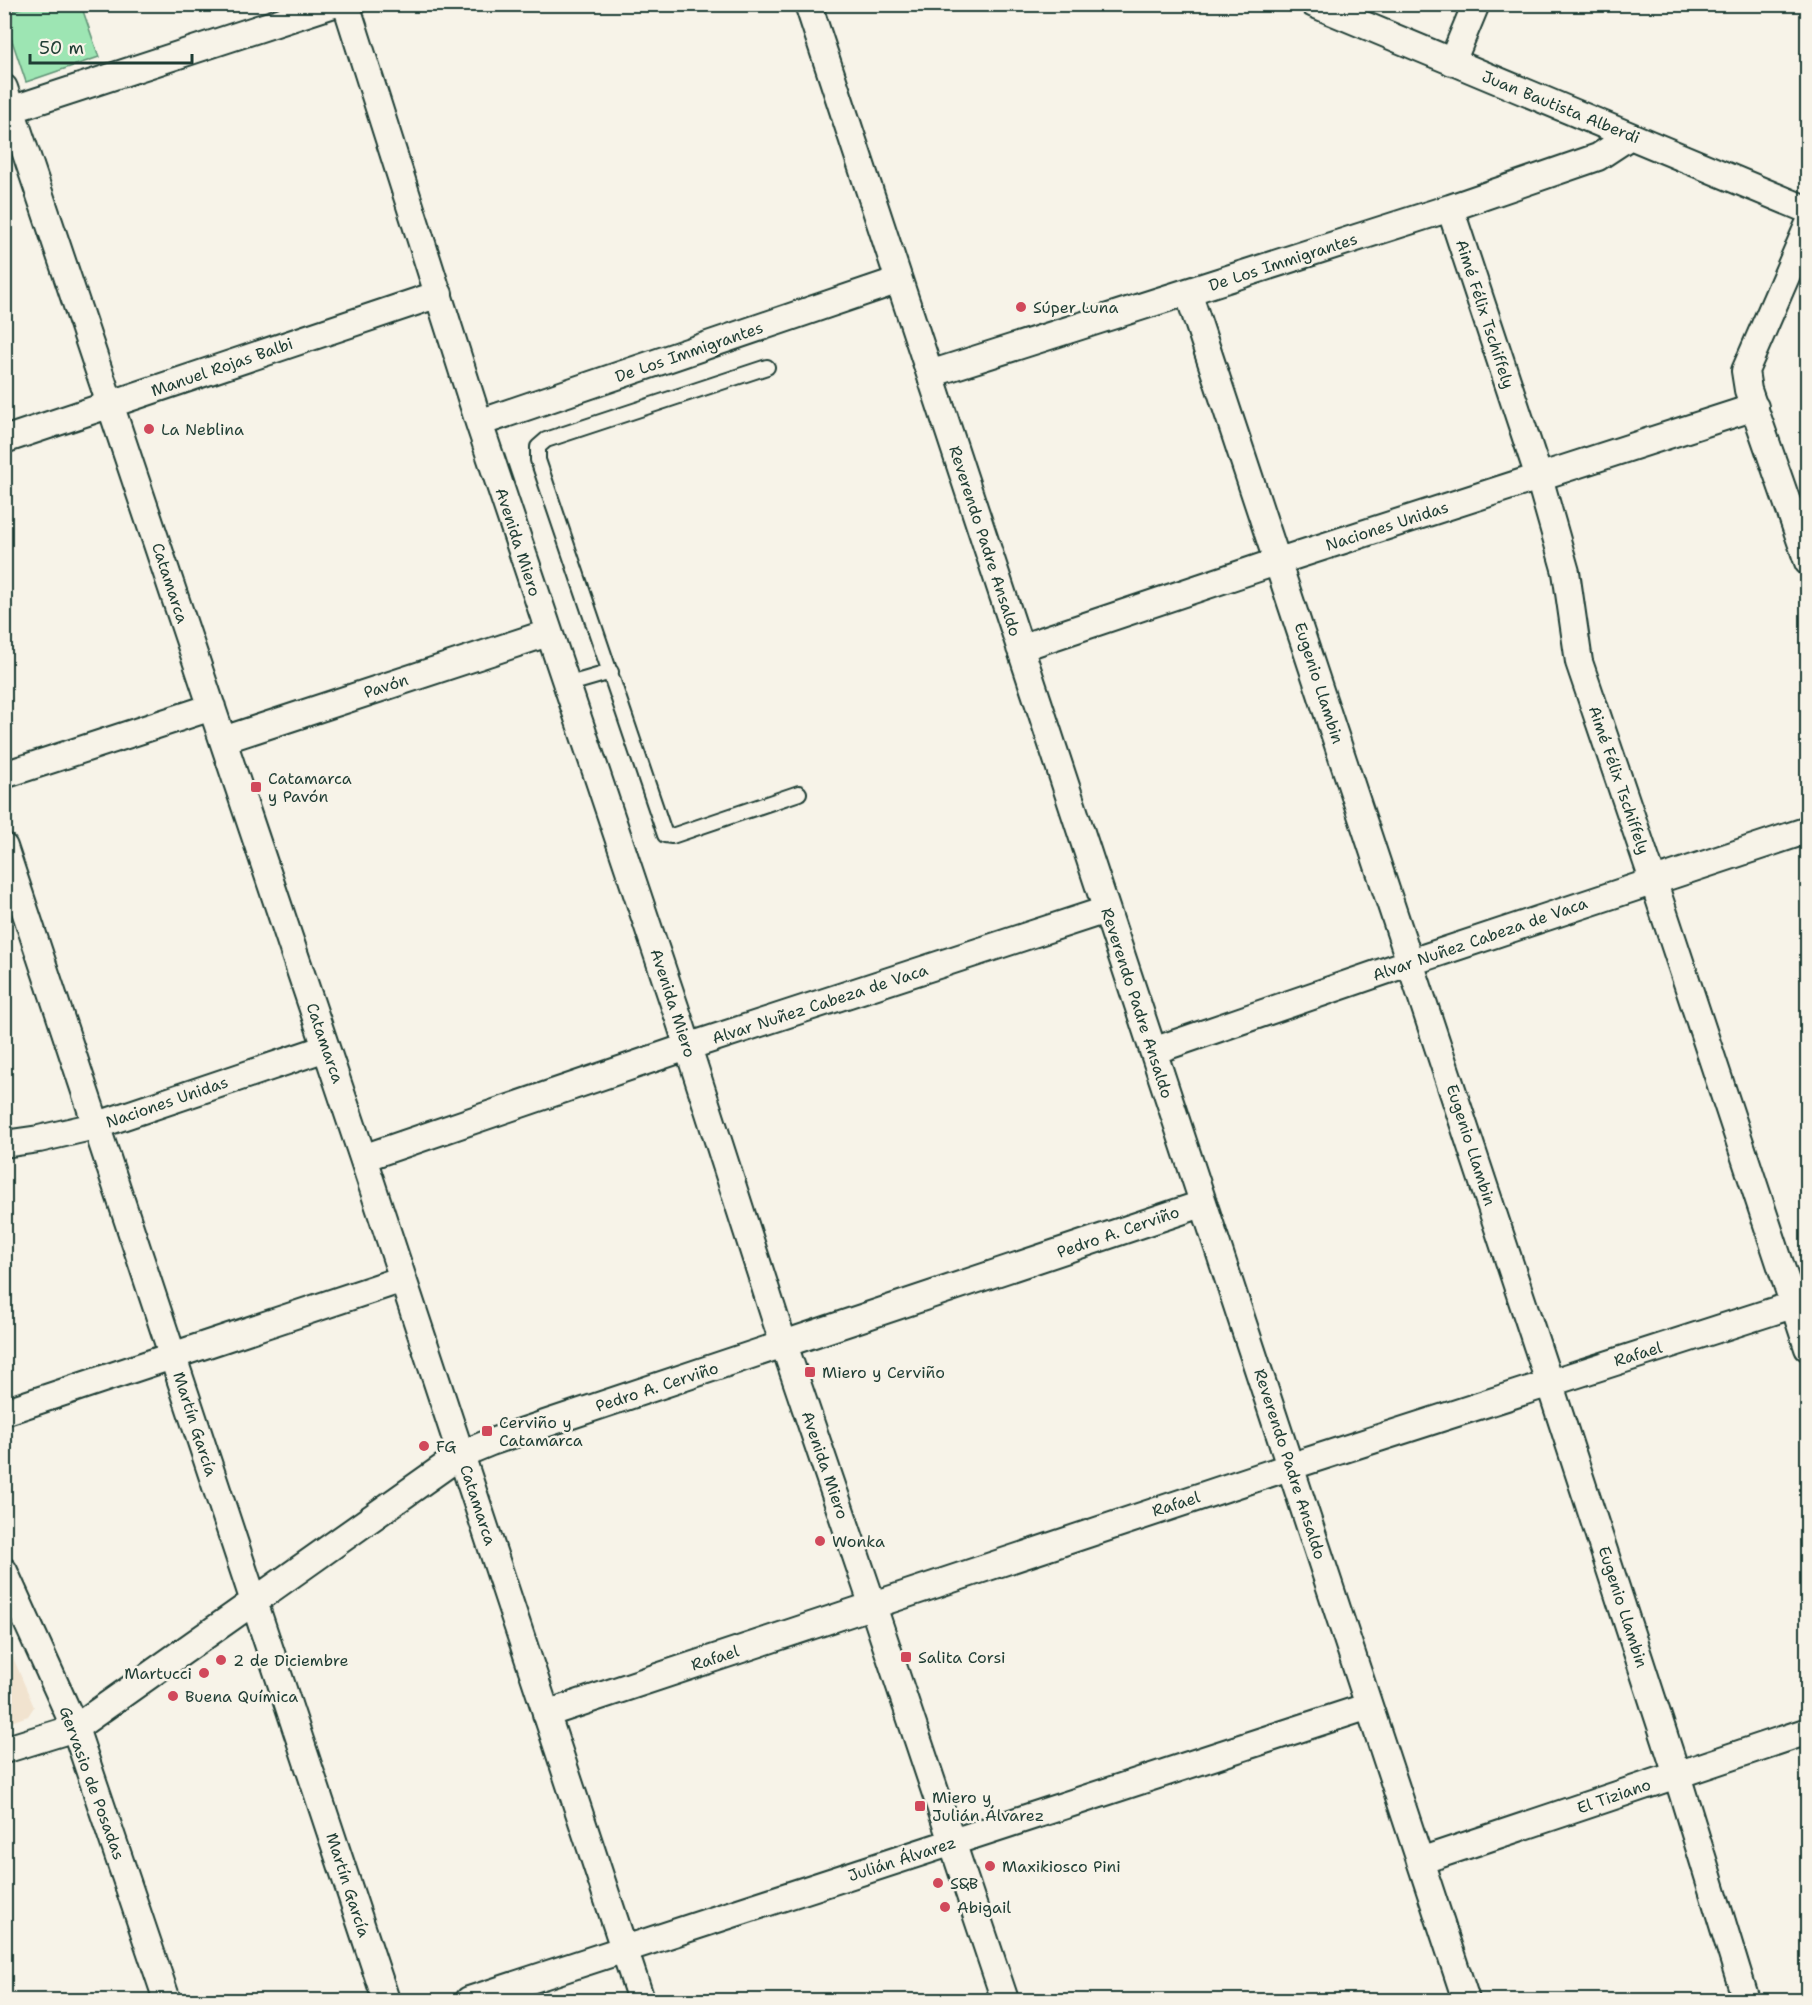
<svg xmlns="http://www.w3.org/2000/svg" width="1812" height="2005" font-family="'Shantell Sans',sans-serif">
<rect width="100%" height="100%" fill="#f7f3e8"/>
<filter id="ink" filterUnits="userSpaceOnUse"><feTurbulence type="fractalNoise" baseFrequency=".0167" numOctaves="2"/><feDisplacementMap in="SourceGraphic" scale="12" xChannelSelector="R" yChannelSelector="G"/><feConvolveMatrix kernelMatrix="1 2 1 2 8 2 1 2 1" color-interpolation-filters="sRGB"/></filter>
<g filter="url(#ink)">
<path fill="#f1e3cf" d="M4,1636L34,1707L28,1716L5,1724Z"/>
<path fill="#9de5b3" stroke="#5e9174" stroke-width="1.5" d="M30,5H81L99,57L26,82L5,20V13Z"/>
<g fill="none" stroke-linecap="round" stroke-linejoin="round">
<defs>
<path id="service" d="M767,367L546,440L538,447V460L665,835L672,836L799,793
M566,685L611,672"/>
<path id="minor" d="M346,4L479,423L678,1016L776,1321L873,1606L1005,2000
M808,4L1466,2000
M1314,4L1808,210
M1452,62L1476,4
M4,88L363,1158L641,2000
M4,112L334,4
M1450,208L1539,477L1566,572L1579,662L1653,880L1808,1348
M1808,226L1745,371L1748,390L1808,562
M1188,292L1549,1382L1677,1775L1746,2000
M930,374L1450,208L1598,157L1630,136
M479,423L899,280
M4,440L439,294
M1020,648L1279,561L1755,407
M223,740L548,633
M4,775L212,707
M4,847L386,2000
M1153,1051L1411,962L1808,830
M4,1144L39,1139L95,1126L326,1048
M363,1158L687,1047L1106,910
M4,1412L403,1279
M4,1571L75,1728L167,2000
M546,1714L1292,1466L1808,1300
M4,1750L75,1728L462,1454L491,1442L1202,1204
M1420,1861L1808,1731
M469,2000L1369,1706"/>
</defs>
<use href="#service" stroke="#1f3d34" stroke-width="18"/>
<use href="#minor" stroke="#1f3d34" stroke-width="30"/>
<use href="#service" stroke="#f7f3e8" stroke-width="14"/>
<use href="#minor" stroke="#f7f3e8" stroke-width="26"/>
</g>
</g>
<g fill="#d1495b" stroke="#f7f3e8" stroke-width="2">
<circle cx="1021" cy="307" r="6"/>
<circle cx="149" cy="429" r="6"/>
<rect x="250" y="781" width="12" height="12" rx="3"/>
<rect x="804" y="1366" width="12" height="12" rx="3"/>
<rect x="481" y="1425" width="12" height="12" rx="3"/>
<circle cx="424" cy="1446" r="6"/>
<circle cx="820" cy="1541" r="6"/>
<rect x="900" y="1651" width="12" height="12" rx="3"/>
<circle cx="221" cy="1660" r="6"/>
<circle cx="204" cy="1673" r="6"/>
<circle cx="173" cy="1696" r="6"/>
<rect x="914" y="1800" width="12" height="12" rx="3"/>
<circle cx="990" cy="1866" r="6"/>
<circle cx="938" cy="1883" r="6"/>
<circle cx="945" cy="1907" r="6"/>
</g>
<g text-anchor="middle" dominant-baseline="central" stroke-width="5" stroke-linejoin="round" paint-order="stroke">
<g font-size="16" fill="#1f3d34" stroke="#f7f3e8">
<text transform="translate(1561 107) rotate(22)">Juan Bautista Alberdi</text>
<text transform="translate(1283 262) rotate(-18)">De Los Immigrantes</text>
<text transform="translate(1485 314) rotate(72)">Aimé Félix Tschiffely</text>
<text transform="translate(689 352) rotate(-19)">De Los Immigrantes</text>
<text transform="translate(222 367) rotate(-19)">Manuel Rojas Balbi</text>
<text transform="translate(1387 526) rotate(-18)">Naciones Unidas</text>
<text transform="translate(985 541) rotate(72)">Reverendo Padre Ansaldo</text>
<text transform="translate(518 542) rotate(72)">Avenida Miero</text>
<text transform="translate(170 583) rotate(72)">Catamarca</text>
<text transform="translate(1319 683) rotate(72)">Eugenio Llambin</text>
<text transform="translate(386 686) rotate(-18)">Pavón</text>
<text transform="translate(1619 780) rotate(71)">Aimé Félix Tschiffely</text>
<text transform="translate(1480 939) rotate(-19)">Alvar Nuñez Cabeza de Vaca</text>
<text transform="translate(673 1003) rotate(72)">Avenida Miero</text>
<text transform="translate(1137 1003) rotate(72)">Reverendo Padre Ansaldo</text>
<text transform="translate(820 1004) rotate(-18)">Alvar Nuñez Cabeza de Vaca</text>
<text transform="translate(325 1043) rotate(71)">Catamarca</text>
<text transform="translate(167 1102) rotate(-19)">Naciones Unidas</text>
<text transform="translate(1471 1145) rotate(72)">Eugenio Llambin</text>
<text transform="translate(1118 1232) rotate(-19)">Pedro A. Cerviño</text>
<text transform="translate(1638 1354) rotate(-17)">Rafael</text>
<text transform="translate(657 1387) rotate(-18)">Pedro A. Cerviño</text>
<text transform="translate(195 1424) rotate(72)">Martín García</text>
<text transform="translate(1290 1464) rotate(72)">Reverendo Padre Ansaldo</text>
<text transform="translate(825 1465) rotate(71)">Avenida Miero</text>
<text transform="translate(1176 1504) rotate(-18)">Rafael</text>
<text transform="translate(478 1505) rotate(72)">Catamarca</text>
<text transform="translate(1623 1607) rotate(72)">Eugenio Llambin</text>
<text transform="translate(715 1658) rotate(-18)">Rafael</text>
<text transform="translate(92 1783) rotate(70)">Gervasio de Posadas</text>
<text transform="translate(1614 1796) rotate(-19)">El Tiziano</text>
<text transform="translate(902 1859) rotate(-18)">Julián Álvarez</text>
<text transform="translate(348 1885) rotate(72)">Martín García</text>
</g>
<g font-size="16" fill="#1f3d34" stroke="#f7f3e8" text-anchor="start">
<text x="1033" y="307">Súper Luna</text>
<text x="161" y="429">La Neblina</text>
<text x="268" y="778">Catamarca<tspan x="268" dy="18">y Pavón</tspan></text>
<text x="822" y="1372">Miero y Cerviño</text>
<text x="499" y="1422">Cerviño y<tspan x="499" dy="18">Catamarca</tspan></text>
<text x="436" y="1446">FG</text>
<text x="832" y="1541">Wonka</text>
<text x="918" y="1657">Salita Corsi</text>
<text x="233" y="1660">2 de Diciembre</text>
<text x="192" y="1673" text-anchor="end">Martucci</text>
<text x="185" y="1696">Buena Química</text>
<text x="932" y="1797">Miero y<tspan x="932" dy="18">Julián Álvarez</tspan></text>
<text x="1002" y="1866">Maxikiosco Pini</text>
<text x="950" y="1883">S&amp;B</text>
<text x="957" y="1907">Abigail</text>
</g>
</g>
<rect width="1812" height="2005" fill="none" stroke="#f7f3e8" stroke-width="24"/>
<rect x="12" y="12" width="1788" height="1981" fill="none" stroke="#1f3d34" stroke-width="2" filter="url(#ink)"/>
<path d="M30 54v9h162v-9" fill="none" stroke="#1f3d34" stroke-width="3"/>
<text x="39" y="54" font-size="18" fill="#1f3d34" stroke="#f7f3e8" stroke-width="4.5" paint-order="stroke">50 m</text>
</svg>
